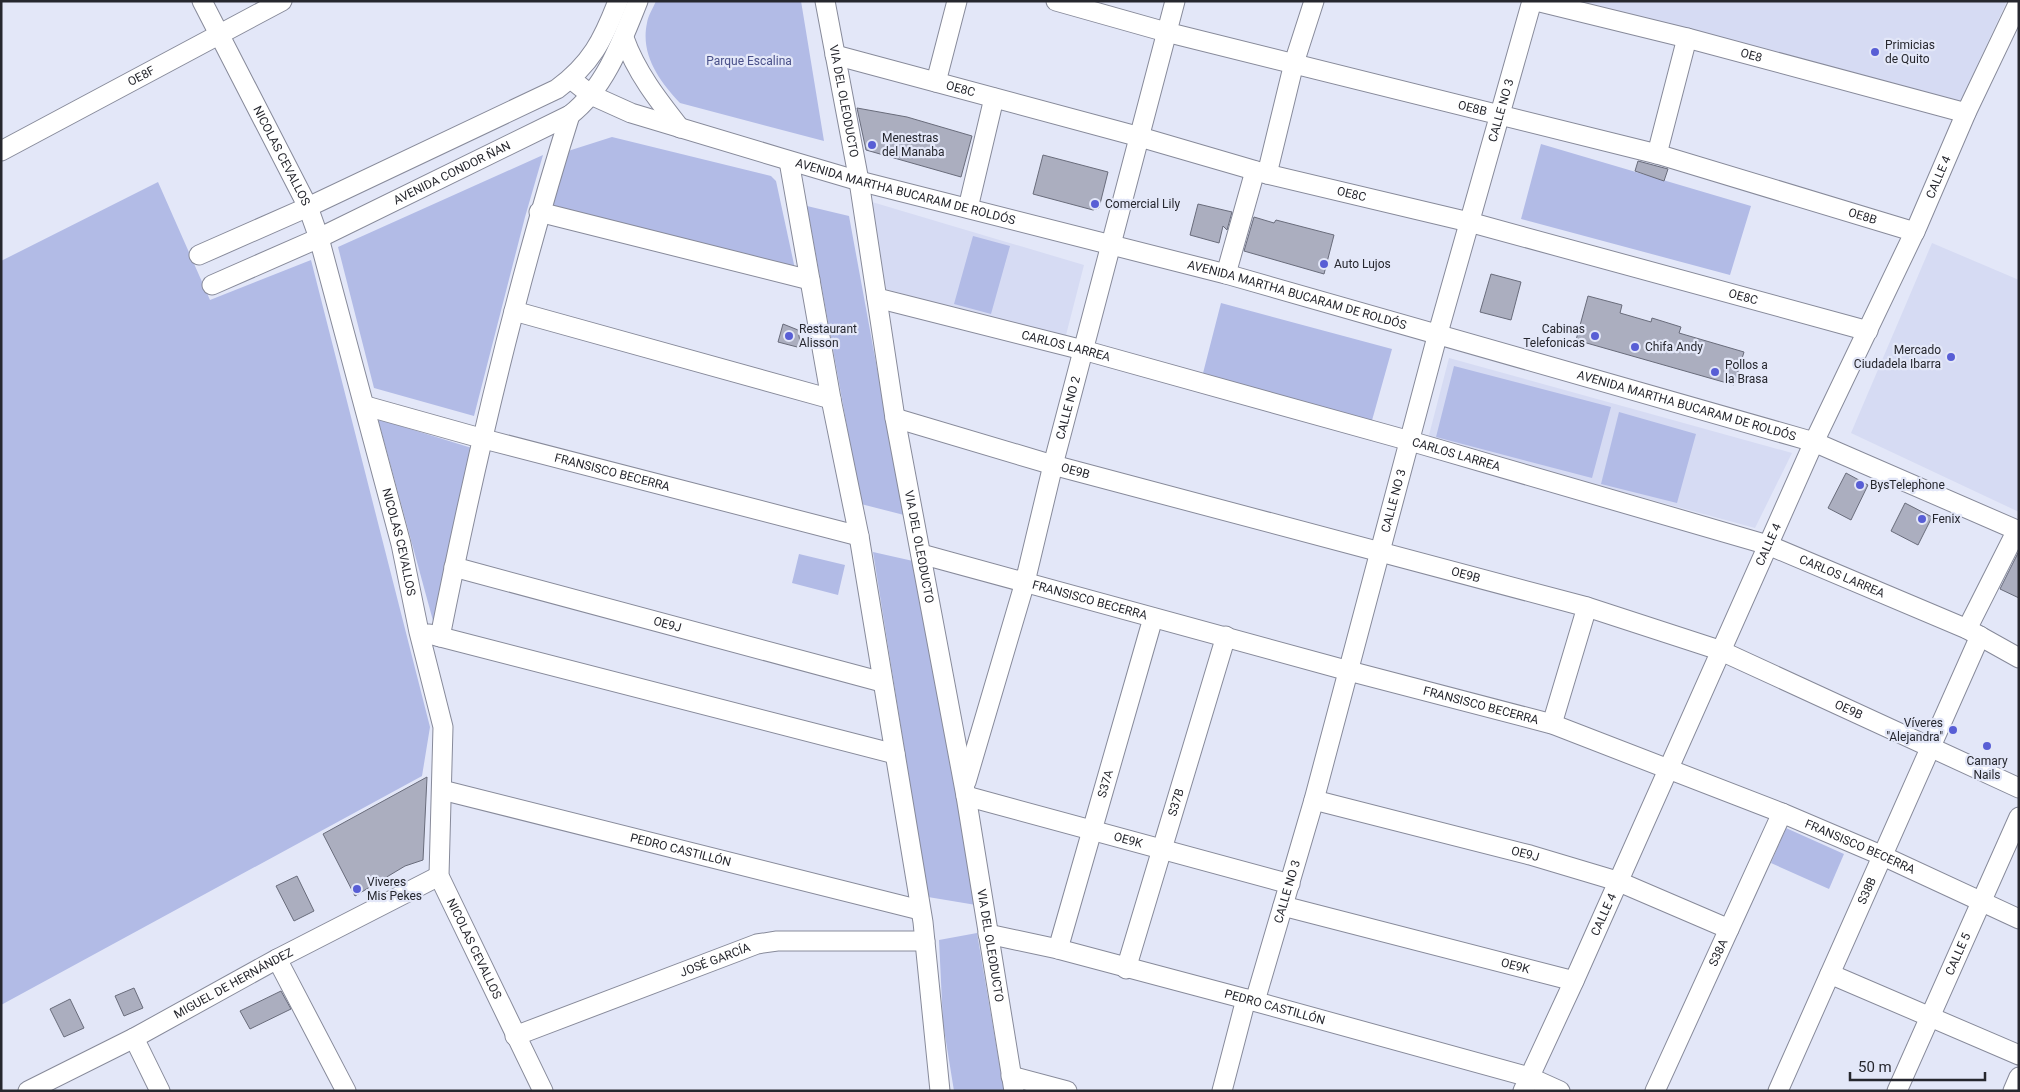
<svg xmlns="http://www.w3.org/2000/svg" width="2020" height="1092" font-family="Roboto,sans-serif">
<rect width="100%" height="100%" fill="#e3e7f8"/>
<path fill="#d6dbf3" d="M1576,1H2007L1960,102Z
M872,202L1084,265L1065,339L886,289Z
M1932,243L2019,280V512L1851,433Z
M1449,358L1792,453L1755,528L1428,439Z"/>
<path fill="#b2bbe6" d="M656,1H801L824,141L680,103C660,82 640,55 647,23C648,16 653,8 656,1Z
M612,137L771,176L776,181L795,269L551,207L565,152Z
M1541,144L1751,206L1730,275L1521,219Z
M543,155L525,217L474,416L374,388L338,247Z
M158,182L210,300L311,260L430,727L422,776L1,1005V261Z
M807,206L849,216L904,515L861,504Z
M973,236L1010,246L991,314L954,304Z
M1221,303L1392,349L1371,424L1202,377Z
M1454,366L1611,407L1592,478L1436,437Z
M1619,412L1696,434L1677,503L1601,484Z
M378,419L475,449L435,628Z
M873,552L913,561L976,905L928,897Z
M799,554L845,565L838,595L792,583Z
M1786,828L1844,854L1829,889L1771,863Z
M977,933L1004,1091H954L943,1023L939,940Z"/>
<path fill="#abaebf" stroke="#696c7b" d="M857,108L907,117L972,136L961,177L866,150Z
M1043,155L1108,172L1099,208L1093,210L1033,194Z
M1638,161L1668,169L1664,181L1635,171Z
M1198,204L1232,212L1227,230L1223,226L1219,243L1190,235Z
M1254,217L1274,223L1276,220L1334,235L1324,274L1244,251Z
M1491,274L1521,282L1511,320L1480,312Z
M1588,296L1622,305L1620,313L1651,322L1652,318L1681,327L1679,333L1744,352L1734,385L1576,340Z
M783,324L798,330L801,348L778,342Z
M1846,473L1868,485L1851,520L1828,508Z
M1905,503L1932,517L1918,545L1891,531Z
M2019,551V598L2000,589Z
M427,777L423,860L405,866L355,896L323,834Z
M297,876L314,911L294,921L276,886Z
M134,988L143,1008L124,1016L115,996Z
M281,991L291,1009L250,1029L240,1011Z
M70,999L84,1028L64,1037L50,1009Z"/>
<g fill="none" stroke-linecap="round" stroke-linejoin="round">
<defs>
<g id="minor">
<path id="s1" d="M202,1L308,207L319,238L401,544L419,632L443,727L439,876L543,1091"/>
<path id="s2" d="M825,1L859,181L895,418L966,796L1014,1091"/>
<path id="s3" d="M1056,1L1166,32L1657,154L1915,232"/>
<path id="s4" d="M1536,1L1687,38L1966,113"/>
<path d="M624,38C636,72 658,100 680,128"/>
<path id="s5" d="M835,55L1140,137L1267,174L1469,222L1868,331"/>
<path id="s6" d="M571,79L591,95L631,113L781,158L859,181L1226,274L1814,442L2019,531"/>
<path d="M936,82L957,1"/>
<path id="s7" d="M1,151L282,1"/>
<path d="M1657,154L1687,38"/>
<path d="M789,161L831,399L859,536L923,922L940,1091"/>
<path d="M1267,174L1294,63L1314,1"/>
<path d="M968,208L994,98"/>
<path d="M539,212L810,280"/>
<path d="M199,255L308,207L557,89C591,64 603,40 618,1"/>
<path d="M1226,274L1255,171"/>
<path id="s8" d="M212,285L319,238L570,115C605,88 622,41 638,1"/>
<path id="s9" d="M877,298L1083,350L1410,441L1768,545L1967,629L2019,658"/>
<path d="M514,311L831,399"/>
<path id="s10" d="M366,406L484,439L859,536"/>
<path id="s11" d="M895,418L1053,465L1587,607L1719,650L2019,788"/>
<path id="s12" d="M921,554L1349,671L1552,724L1782,813L1883,856L2019,919"/>
<path id="s13" d="M454,567L882,682"/>
<path d="M1967,629L2017,530"/>
<path d="M429,634L895,754"/>
<path d="M440,637C475,461 516,286 570,115"/>
<path d="M1552,724L1587,607"/>
<path id="s14" d="M966,782L1025,582L1053,465L1175,1"/>
<path id="s15" d="M442,790L920,910"/>
<path id="s16" d="M966,796L1290,884"/>
<path id="s17" d="M1314,800L1530,855L1617,881L1729,929"/>
<path id="s18" d="M1283,906L1574,981"/>
<path id="s19" d="M988,934L1058,949L1246,999L1529,1077L1560,1091"/>
<path id="s20" d="M1058,949L1153,618"/>
<path d="M277,959L346,1091"/>
<path id="s21" d="M1126,969L1226,636"/>
<path d="M1830,974L2019,1055"/>
<path id="s22" d="M1255,1001L1314,800L1438,333L1532,1"/>
<path id="s23" d="M515,1036L757,944L777,941H925"/>
<path d="M134,1038L160,1091"/>
<path d="M1011,1076L1067,1091"/>
<path id="s24" d="M28,1091L134,1038L277,959L439,876"/>
<path d="M1222,1091L1246,999"/>
<path id="s25" d="M1523,1091L1574,981L1814,442L1917,227L1966,113L2019,2"/>
<path id="s26" d="M1655,1091L1782,813"/>
<path id="s27" d="M1778,1091L1980,636"/>
<path id="s28" d="M1897,1091L2019,817"/>
<path d="M2013,1091L2019,1077"/>
</g>
</defs>
<use href="#minor" stroke="#878a9a" stroke-width="21"/>
<use href="#minor" stroke="#fff" stroke-width="19"/>
</g>
<g fill="#585ed5" stroke="#e3e7f8" stroke-width="2">
<circle cx="1875" cy="52" r="5"/>
<circle cx="872" cy="145" r="5"/>
<circle cx="1095" cy="204" r="5"/>
<circle cx="1324" cy="264" r="5"/>
<circle cx="789" cy="336" r="5"/>
<circle cx="1595" cy="336" r="5"/>
<circle cx="1635" cy="347" r="5"/>
<circle cx="1951" cy="357" r="5"/>
<circle cx="1715" cy="372" r="5"/>
<circle cx="1860" cy="485" r="5"/>
<circle cx="1922" cy="519" r="5"/>
<circle cx="1953" cy="730" r="5"/>
<circle cx="1987" cy="746" r="5"/>
<circle cx="357" cy="889" r="5"/>
</g>
<g text-anchor="middle" dominant-baseline="central" stroke-width="4.5" stroke-linejoin="round" paint-order="stroke">
<g font-size="12" fill="#26272e" stroke="#e3e7f8" text-anchor="start">
<text x="1885" y="45">Primicias<tspan x="1885" dy="14">de Quito</tspan></text>
<text x="882" y="138">Menestras<tspan x="882" dy="14">del Manaba</tspan></text>
<text x="1105" y="204">Comercial Lily</text>
<text x="1334" y="264">Auto Lujos</text>
<text x="799" y="329">Restaurant<tspan x="799" dy="14">Alisson</tspan></text>
<text x="1585" y="329" text-anchor="end">Cabinas<tspan x="1585" dy="14">Telefonicas</tspan></text>
<text x="1645" y="347">Chifa Andy</text>
<text x="1941" y="350" text-anchor="end">Mercado<tspan x="1941" dy="14">Ciudadela Ibarra</tspan></text>
<text x="1725" y="365">Pollos a<tspan x="1725" dy="14">la Brasa</tspan></text>
<text x="1870" y="485">BysTelephone</text>
<text x="1932" y="519">Fenix</text>
<text x="1943" y="723" text-anchor="end">Víveres<tspan x="1943" dy="14">"Alejandra"</tspan></text>
<text x="1987" y="761" text-anchor="middle">Camary<tspan x="1987" dy="14">Nails</tspan></text>
<text x="367" y="882">Viveres<tspan x="367" dy="14">Mis Pekes</tspan></text>
</g>
<g font-size="12" fill="#26272e" stroke="#e3e7f8">
<text stroke="none"><textPath href="#s4" startOffset="222">OE8</textPath></text>
<text stroke="none"><textPath href="#s7" startOffset="159">OE8F</textPath></text>
<text stroke="none"><textPath href="#s5" startOffset="130">OE8C</textPath></text>
<text stroke="none"><textPath href="#s2" startOffset="102">VIA DEL OLEODUCTO</textPath></text>
<text stroke="none"><textPath href="#s3" startOffset="430">OE8B</textPath></text>
<text stroke="none"><textPath href="#s22" startOffset="924">CALLE NO 3</textPath></text>
<text stroke="none"><textPath href="#s1" startOffset="174">NICOLAS CEVALLOS</textPath></text>
<text stroke="none"><textPath href="#s8" startOffset="265">AVENIDA CONDOR ÑAN</textPath></text>
<text stroke="none"><textPath href="#s25" startOffset="1004">CALLE 4</textPath></text>
<text stroke="none"><textPath href="#s6" startOffset="355">AVENIDA MARTHA BUCARAM DE ROLDÓS</textPath></text>
<text stroke="none"><textPath href="#s5" startOffset="535">OE8C</textPath></text>
<text stroke="none"><textPath href="#s3" startOffset="835">OE8B</textPath></text>
<text stroke="none"><textPath href="#s6" startOffset="760">AVENIDA MARTHA BUCARAM DE ROLDÓS</textPath></text>
<text stroke="none"><textPath href="#s5" startOffset="940">OE8C</textPath></text>
<text stroke="none"><textPath href="#s9" startOffset="195">CARLOS LARREA</textPath></text>
<text stroke="none"><textPath href="#s6" startOffset="1165">AVENIDA MARTHA BUCARAM DE ROLDÓS</textPath></text>
<text stroke="none"><textPath href="#s14" startOffset="388">CALLE NO 2</textPath></text>
<text stroke="none"><textPath href="#s9" startOffset="600">CARLOS LARREA</textPath></text>
<text stroke="none"><textPath href="#s11" startOffset="188">OE9B</textPath></text>
<text stroke="none"><textPath href="#s10" startOffset="255">FRANSISCO BECERRA</textPath></text>
<text stroke="none"><textPath href="#s22" startOffset="519">CALLE NO 3</textPath></text>
<text stroke="none"><textPath href="#s1" startOffset="579">NICOLAS CEVALLOS</textPath></text>
<text stroke="none"><textPath href="#s25" startOffset="599">CALLE 4</textPath></text>
<text stroke="none"><textPath href="#s2" startOffset="554">VIA DEL OLEODUCTO</textPath></text>
<text stroke="none"><textPath href="#s11" startOffset="592">OE9B</textPath></text>
<text stroke="none"><textPath href="#s9" startOffset="1005">CARLOS LARREA</textPath></text>
<text stroke="none"><textPath href="#s12" startOffset="175">FRANSISCO BECERRA</textPath></text>
<text stroke="none"><textPath href="#s13" startOffset="221">OE9J</textPath></text>
<text stroke="none"><textPath href="#s12" startOffset="580">FRANSISCO BECERRA</textPath></text>
<text stroke="none"><textPath href="#s11" startOffset="999">OE9B</textPath></text>
<text stroke="none"><textPath href="#s20" startOffset="172">S37A</textPath></text>
<text stroke="none"><textPath href="#s21" startOffset="174">S37B</textPath></text>
<text stroke="none"><textPath href="#s16" startOffset="168">OE9K</textPath></text>
<text stroke="none"><textPath href="#s12" startOffset="985">FRANSISCO BECERRA</textPath></text>
<text stroke="none"><textPath href="#s15" startOffset="246">PEDRO CASTILLÓN</textPath></text>
<text stroke="none"><textPath href="#s17" startOffset="218">OE9J</textPath></text>
<text stroke="none"><textPath href="#s27" startOffset="219">S38B</textPath></text>
<text stroke="none"><textPath href="#s22" startOffset="114">CALLE NO 3</textPath></text>
<text stroke="none"><textPath href="#s25" startOffset="194">CALLE 4</textPath></text>
<text stroke="none"><textPath href="#s2" startOffset="959">VIA DEL OLEODUCTO</textPath></text>
<text stroke="none"><textPath href="#s1" startOffset="999">NICOLAS CEVALLOS</textPath></text>
<text stroke="none"><textPath href="#s26" startOffset="152">S38A</textPath></text>
<text stroke="none"><textPath href="#s28" startOffset="150">CALLE 5</textPath></text>
<text stroke="none"><textPath href="#s23" startOffset="214">JOSÉ GARCÍA</textPath></text>
<text stroke="none"><textPath href="#s18" startOffset="240">OE9K</textPath></text>
<text stroke="none"><textPath href="#s24" startOffset="232">MIGUEL DE HERNÁNDEZ</textPath></text>
<text stroke="none"><textPath href="#s19" startOffset="296">PEDRO CASTILLÓN</textPath></text>
</g>
<g font-size="12" fill="#495089" stroke="#e3e7f8">
<text x="749" y="61">Parque Escalina</text>
</g>
</g>
<rect width="2020" height="1092" fill="none" stroke="#26272e" stroke-width="5"/>
<path d="M1850 1072v8h135v-8" fill="none" stroke="#26272e" stroke-width="2.5"/>
<text x="1858" y="1072" font-size="15" fill="#26272e" stroke="#e3e7f8" stroke-width="4" paint-order="stroke">50 m</text>
</svg>
